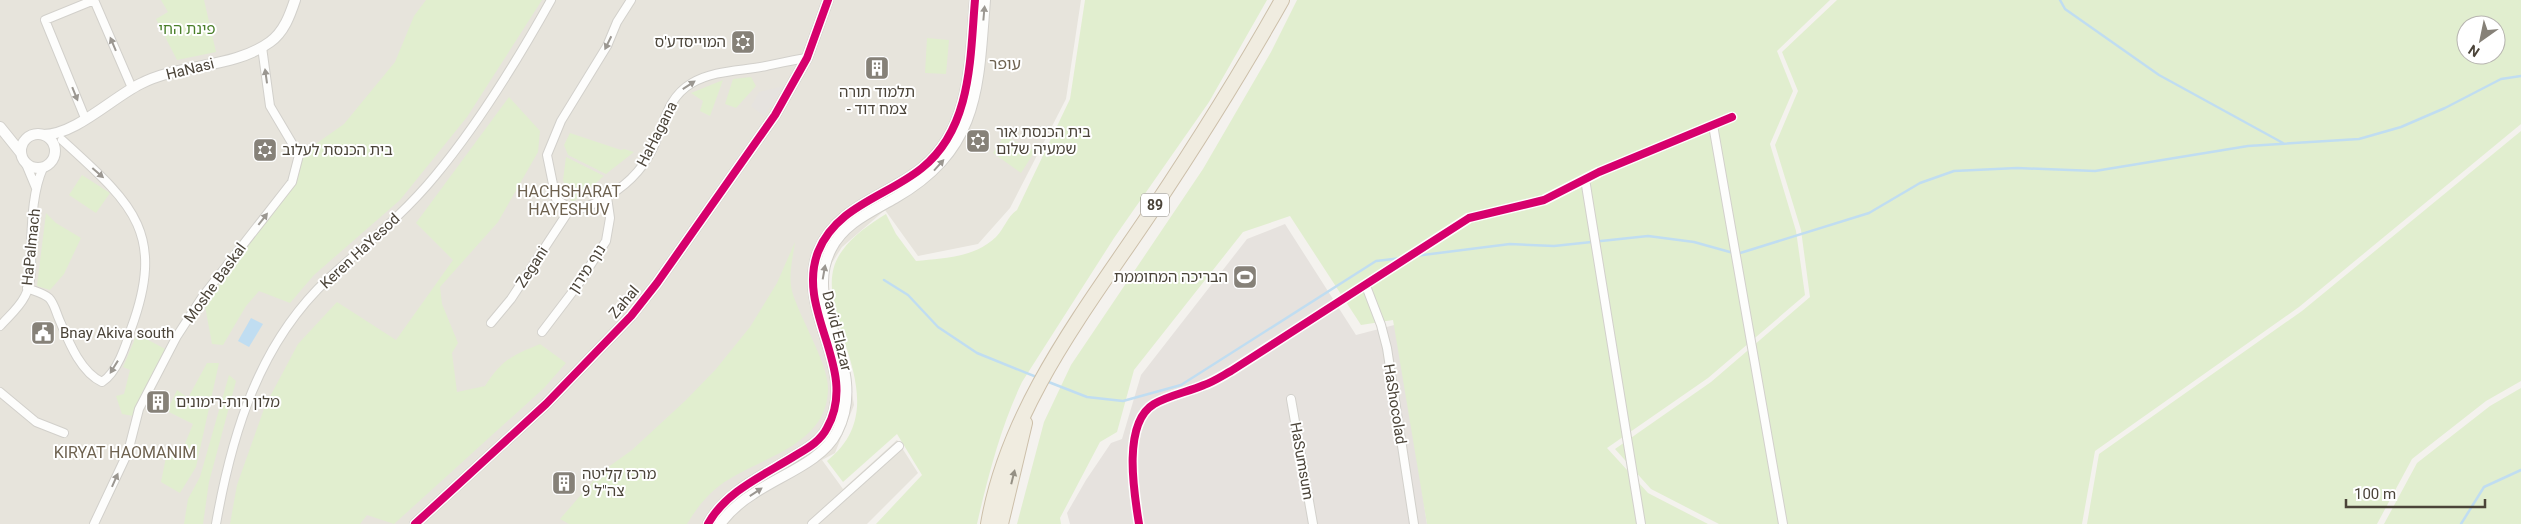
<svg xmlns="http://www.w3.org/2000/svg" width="2521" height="524" font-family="Roboto,'Noto Sans Hebrew',sans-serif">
<rect width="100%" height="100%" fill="#f4f2ee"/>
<path fill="#e7e4dc" d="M0,0H1081L1066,99L1010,208L978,244L918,256L885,210L842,247L830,266L827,285L847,364L854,405L835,453L822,460L843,489L897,440L918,473L867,524H0Z"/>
<path fill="#e6e2de" d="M1285,224L1356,335L1398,324L1427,524H1070L1067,513L1086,480L1111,443L1122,439L1141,375L1247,239Z"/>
<path fill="#e1eecf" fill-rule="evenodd" d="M161,0H204L216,52L177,60L156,19L168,12Z
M426,0H542L467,117L400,200L314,275L290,303L259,291L246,306L223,345L212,344L205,306L215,291L299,171L303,153L344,124L395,62L414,16Z
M1085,0H1267L1209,102L1114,238L1022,382C1001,426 988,476 977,524H876L922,475L897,434L843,482L827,461C906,398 800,307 842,251C853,235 870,224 886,214L896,234L916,261C944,258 974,258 996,237C1005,228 1006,218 1017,210L1070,99Z
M1297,0H1830L1777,51L1793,91L1770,144L1796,231L1805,295L1708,378L1607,448L1648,493L1708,524H1427L1393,320L1361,325L1290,216L1243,232L1134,370L1117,432L1100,442L1060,518L1061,524H1017L1044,422L1071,365L1203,169L1271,52Z
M1837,0H2521V124L2299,307L2095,451L2082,524H1719L1651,489L1615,449L1711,382L1810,297L1801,230L1775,145L1798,91L1782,52ZM2466,25H2496V55H2466Z
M927,38L949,40L946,74L925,73Z
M751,77L756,86L736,108L725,104L733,79Z
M723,80L710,116L700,111L703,101L691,93Z
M509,97L540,131L538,152L498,222L440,287L442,304L458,343L452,353L457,392L485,386C502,360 511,356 540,344L566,363L544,388L394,524L367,515L360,524H230L237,485L265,406L298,344L337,302L396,340L453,260L416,223Z
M2521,131V381L2486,401L2412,459L2377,524H2087L2099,454L2302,311Z
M570,133L621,150L624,149L634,152L606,174L568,155L564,145Z
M1004,136L1035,151L1021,173L993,153Z
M566,157L604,176L572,203L563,180Z
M82,175L110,193L96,213L69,195Z
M46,213L56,223L81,238L64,274L50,290L37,286Z
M795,242C793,257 788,275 792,291C799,317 830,366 828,391C825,451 750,458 713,491C703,500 694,512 687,524H569L560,519L600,473L632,450L686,400L716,369L750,327L777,283Z
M137,334L167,350L133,416L122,414L116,396L124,394L130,370L123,367Z
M207,363H219L196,467L180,493L161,482L167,452L180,456L193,424L167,411L177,390L188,398Z
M229,375L236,381L209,482L203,524H184L188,499L200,477Z
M2521,388V524H2384L2417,463L2490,406Z"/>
<path fill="#e6e3df" d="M784,86L764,116L751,106L759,92Z"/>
<path fill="#c0ddf1" d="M251,318L263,324L249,347L238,341Z"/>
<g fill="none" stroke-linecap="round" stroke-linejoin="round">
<path stroke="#c0ddf1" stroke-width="2.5" d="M2060,0L2065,9L2159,75L2283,143
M1415,256L1510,244L1554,246L1648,236L1694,242L1737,254L1869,213L1920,183L1954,171L2017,168L2095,171L2248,146L2359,139L2401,127L2445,108L2501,79L2521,76
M884,280L908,295L938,327L977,353L1039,378
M1046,381L1087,397L1123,401L1181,385L1376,261L1402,258
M2461,524L2484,487L2521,470"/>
<defs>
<path id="minor" d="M631,0L617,22L607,46L561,121L547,155L556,199C575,213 580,211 601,200C622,189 641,172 652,150C664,126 666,98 692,83C714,70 741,71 766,66C780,63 793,60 807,58
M85,118L45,20L94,0L132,88
M1713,125L1783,524
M26,164L36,188
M1585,179L1641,524
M1366,286L1381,325L1387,348L1414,524
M27,288C34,291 43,293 49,298C54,303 56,312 59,319C68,340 80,372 102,382C117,373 126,345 131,329C167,231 131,203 62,140
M491,323L511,299L570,209
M0,326C9,316 19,308 25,296C33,281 31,260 31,243C32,219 33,190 43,168
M542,332L577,286L606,241L610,218L607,197
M0,392L36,422L64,433
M1291,399L1313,524
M94,524L128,452L139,409L177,336L203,296L292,182L299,155L270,106L262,47
M216,524C232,433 259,343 329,278C365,245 403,215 435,176C480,122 517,61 551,0
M812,524L899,446
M1139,524C1134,493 1122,423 1154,404C1170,395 1188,392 1204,385C1213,382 1222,376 1231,371L1469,218L1544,200L1599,172L1732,117"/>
<path id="tertiary" d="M0,127L21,153
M21 151a17 17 0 1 1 34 0a17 17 0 1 1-34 0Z
M43,135C75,135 112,98 140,84C180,63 233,69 270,42C284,32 290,15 295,0
M415,524L546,404L631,316L657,283L775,115L807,58L828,0
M708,524C725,492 764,475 793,457C806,449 820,442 827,428C860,369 795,312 818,252C836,206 888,196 922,168C972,128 970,58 975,0
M720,524C729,512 740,502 753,494C780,475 822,462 837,432C871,364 800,309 831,249C844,223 871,212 895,198C980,149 978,88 985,0"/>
<path id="trunk" d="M988,524C1008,407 1086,309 1151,212C1197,143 1241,73 1282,0
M1001,524L1025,423"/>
</defs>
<use href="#minor" stroke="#d2d0cb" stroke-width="10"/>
<use href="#tertiary" stroke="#d2d0cb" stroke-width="12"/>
<use href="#trunk" stroke="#ccbfa9" stroke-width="16"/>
<use href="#minor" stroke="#fdfdfc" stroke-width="8"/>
<use href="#tertiary" stroke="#fdfdfc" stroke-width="10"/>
<use href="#trunk" stroke="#f0ece0" stroke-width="14"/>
<defs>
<path id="cycleway" d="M415,524L546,404L631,316L657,283L775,115L807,58L828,0
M708,524C725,492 764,475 793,457C806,449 820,442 827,428C860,369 795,312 818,252C836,206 888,196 922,168C972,128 970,58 975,0
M1139,524C1134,493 1122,423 1154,404C1170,395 1188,392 1204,385C1213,382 1222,376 1231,371L1469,218L1544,200L1599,172L1732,117"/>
</defs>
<use href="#cycleway" stroke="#fff" stroke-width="11"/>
<use href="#cycleway" stroke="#d6006c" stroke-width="8"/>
</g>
<defs><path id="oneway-solid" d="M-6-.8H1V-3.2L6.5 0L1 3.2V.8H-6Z" transform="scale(1.25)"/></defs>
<g fill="#9b9791">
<use href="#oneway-solid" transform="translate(984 13) rotate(-85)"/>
<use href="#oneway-solid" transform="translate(608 43) rotate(116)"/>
<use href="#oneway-solid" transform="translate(113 44) rotate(-113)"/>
<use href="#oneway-solid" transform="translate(266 76) rotate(-98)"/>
<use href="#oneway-solid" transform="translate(689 85) rotate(-33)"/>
<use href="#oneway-solid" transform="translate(75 94) rotate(68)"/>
<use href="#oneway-solid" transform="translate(939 165) rotate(-48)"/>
<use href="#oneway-solid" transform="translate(98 173) rotate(41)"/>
<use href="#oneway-solid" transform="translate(263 219) rotate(-52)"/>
<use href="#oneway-solid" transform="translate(824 272) rotate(-80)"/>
<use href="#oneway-solid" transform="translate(114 367) rotate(122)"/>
<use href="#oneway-solid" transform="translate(115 480) rotate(-66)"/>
<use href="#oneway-solid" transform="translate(756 492) rotate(-33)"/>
</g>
<use fill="#959084" href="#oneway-solid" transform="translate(1013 477) rotate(-76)"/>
<defs>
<symbol id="synagogue-square" viewBox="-11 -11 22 22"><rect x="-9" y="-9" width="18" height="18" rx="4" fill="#868178" stroke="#fff"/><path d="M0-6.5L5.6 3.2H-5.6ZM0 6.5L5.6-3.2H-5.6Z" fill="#fff"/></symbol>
<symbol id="building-square" viewBox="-11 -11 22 22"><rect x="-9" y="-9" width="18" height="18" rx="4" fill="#868178" stroke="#fff"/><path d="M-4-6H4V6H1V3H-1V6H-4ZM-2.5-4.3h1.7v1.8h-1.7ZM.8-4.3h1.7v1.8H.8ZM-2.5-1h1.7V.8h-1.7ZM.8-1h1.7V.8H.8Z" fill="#fff"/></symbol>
<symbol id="stadium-square" viewBox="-11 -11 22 22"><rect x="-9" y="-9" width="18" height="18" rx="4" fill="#868178" stroke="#fff"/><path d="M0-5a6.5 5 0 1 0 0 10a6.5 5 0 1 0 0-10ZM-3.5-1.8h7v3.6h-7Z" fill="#fff"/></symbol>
<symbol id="civic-square" viewBox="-11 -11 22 22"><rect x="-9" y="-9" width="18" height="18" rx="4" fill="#868178" stroke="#fff"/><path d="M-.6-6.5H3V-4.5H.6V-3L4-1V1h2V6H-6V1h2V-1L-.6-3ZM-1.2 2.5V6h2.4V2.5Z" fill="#fff"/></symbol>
</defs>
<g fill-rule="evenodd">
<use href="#synagogue-square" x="729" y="28" width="28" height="28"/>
<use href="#building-square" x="863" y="54" width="28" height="28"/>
<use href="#synagogue-square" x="964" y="127" width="28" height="28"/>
<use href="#synagogue-square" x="251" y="136" width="28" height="28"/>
<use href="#stadium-square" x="1231" y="263" width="28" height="28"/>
<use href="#civic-square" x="29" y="319" width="28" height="28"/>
<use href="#building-square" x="144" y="388" width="28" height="28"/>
<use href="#building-square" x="550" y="469" width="28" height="28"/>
</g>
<g text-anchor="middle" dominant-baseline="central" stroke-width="4" stroke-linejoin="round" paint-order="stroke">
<rect fill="#fff" stroke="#817c74" stroke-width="1" x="1141" y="193.5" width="28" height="23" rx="4"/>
<g font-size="14" font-weight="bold" fill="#4b4439">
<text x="1155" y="205">89</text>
</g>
<g font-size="15" fill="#4a7f2a" stroke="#fff">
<text x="187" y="29">פינת החי</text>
</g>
<g font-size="15" fill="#4b4439" stroke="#fff" text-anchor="start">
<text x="726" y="42" text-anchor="end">המוייסדע'ס</text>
<text x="877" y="92" text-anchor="middle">תלמוד תורה<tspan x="877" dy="17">- צמח דוד</tspan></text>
<text x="996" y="132">בית הכנסת אור<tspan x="996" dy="17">שמעיה שלום</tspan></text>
<text x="282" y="150">בית הכנסת לעלוב</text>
<text x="1228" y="277" text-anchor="end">הבריכה המחוממת</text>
<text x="60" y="333">Bnay Akiva south</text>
<text x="176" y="402">מלון רות-רימונים</text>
<text x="582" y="474">מרכז קליטה<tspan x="582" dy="17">צה"ל 9</tspan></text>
</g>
<g font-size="15" fill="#4b4439" stroke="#fff">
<text transform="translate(190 69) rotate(-14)">HaNasi</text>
<text transform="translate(657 134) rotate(-63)">HaHagana</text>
<text transform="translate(31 247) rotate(-84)">HaPalmach</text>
<text transform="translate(360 251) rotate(-43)">Keren HaYesod</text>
<text transform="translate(532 267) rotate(-57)">Zegani</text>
<text transform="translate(587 269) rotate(-57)">נוף מירון</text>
<text transform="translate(215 283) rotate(-54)">Moshe Baskal</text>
<text transform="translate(624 302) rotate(-50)">Zahal</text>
<text transform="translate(837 331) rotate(76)">David Elazar</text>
<text transform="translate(1395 404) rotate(81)">HaShocolad</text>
<text transform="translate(1302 461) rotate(80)">HaSumsum</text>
</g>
<g font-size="16" fill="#6e6250" stroke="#fff">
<text x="1005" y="63">עופר</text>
<text x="569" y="191">HACHSHARAT<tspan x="569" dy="18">HAYESHUV</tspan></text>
<text x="125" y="452">KIRYAT HAOMANIM</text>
</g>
</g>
<g transform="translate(2481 40) rotate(213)"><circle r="24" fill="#ffffff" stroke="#b7b4b0"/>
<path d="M0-4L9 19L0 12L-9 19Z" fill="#868178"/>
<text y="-8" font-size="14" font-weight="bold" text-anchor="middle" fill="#4b4439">N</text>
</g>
<path d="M2346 499v8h139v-8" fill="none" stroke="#4b4439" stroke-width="2.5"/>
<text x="2354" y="499" font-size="15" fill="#4b4439" stroke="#ffffff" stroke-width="4" paint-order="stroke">100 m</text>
</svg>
